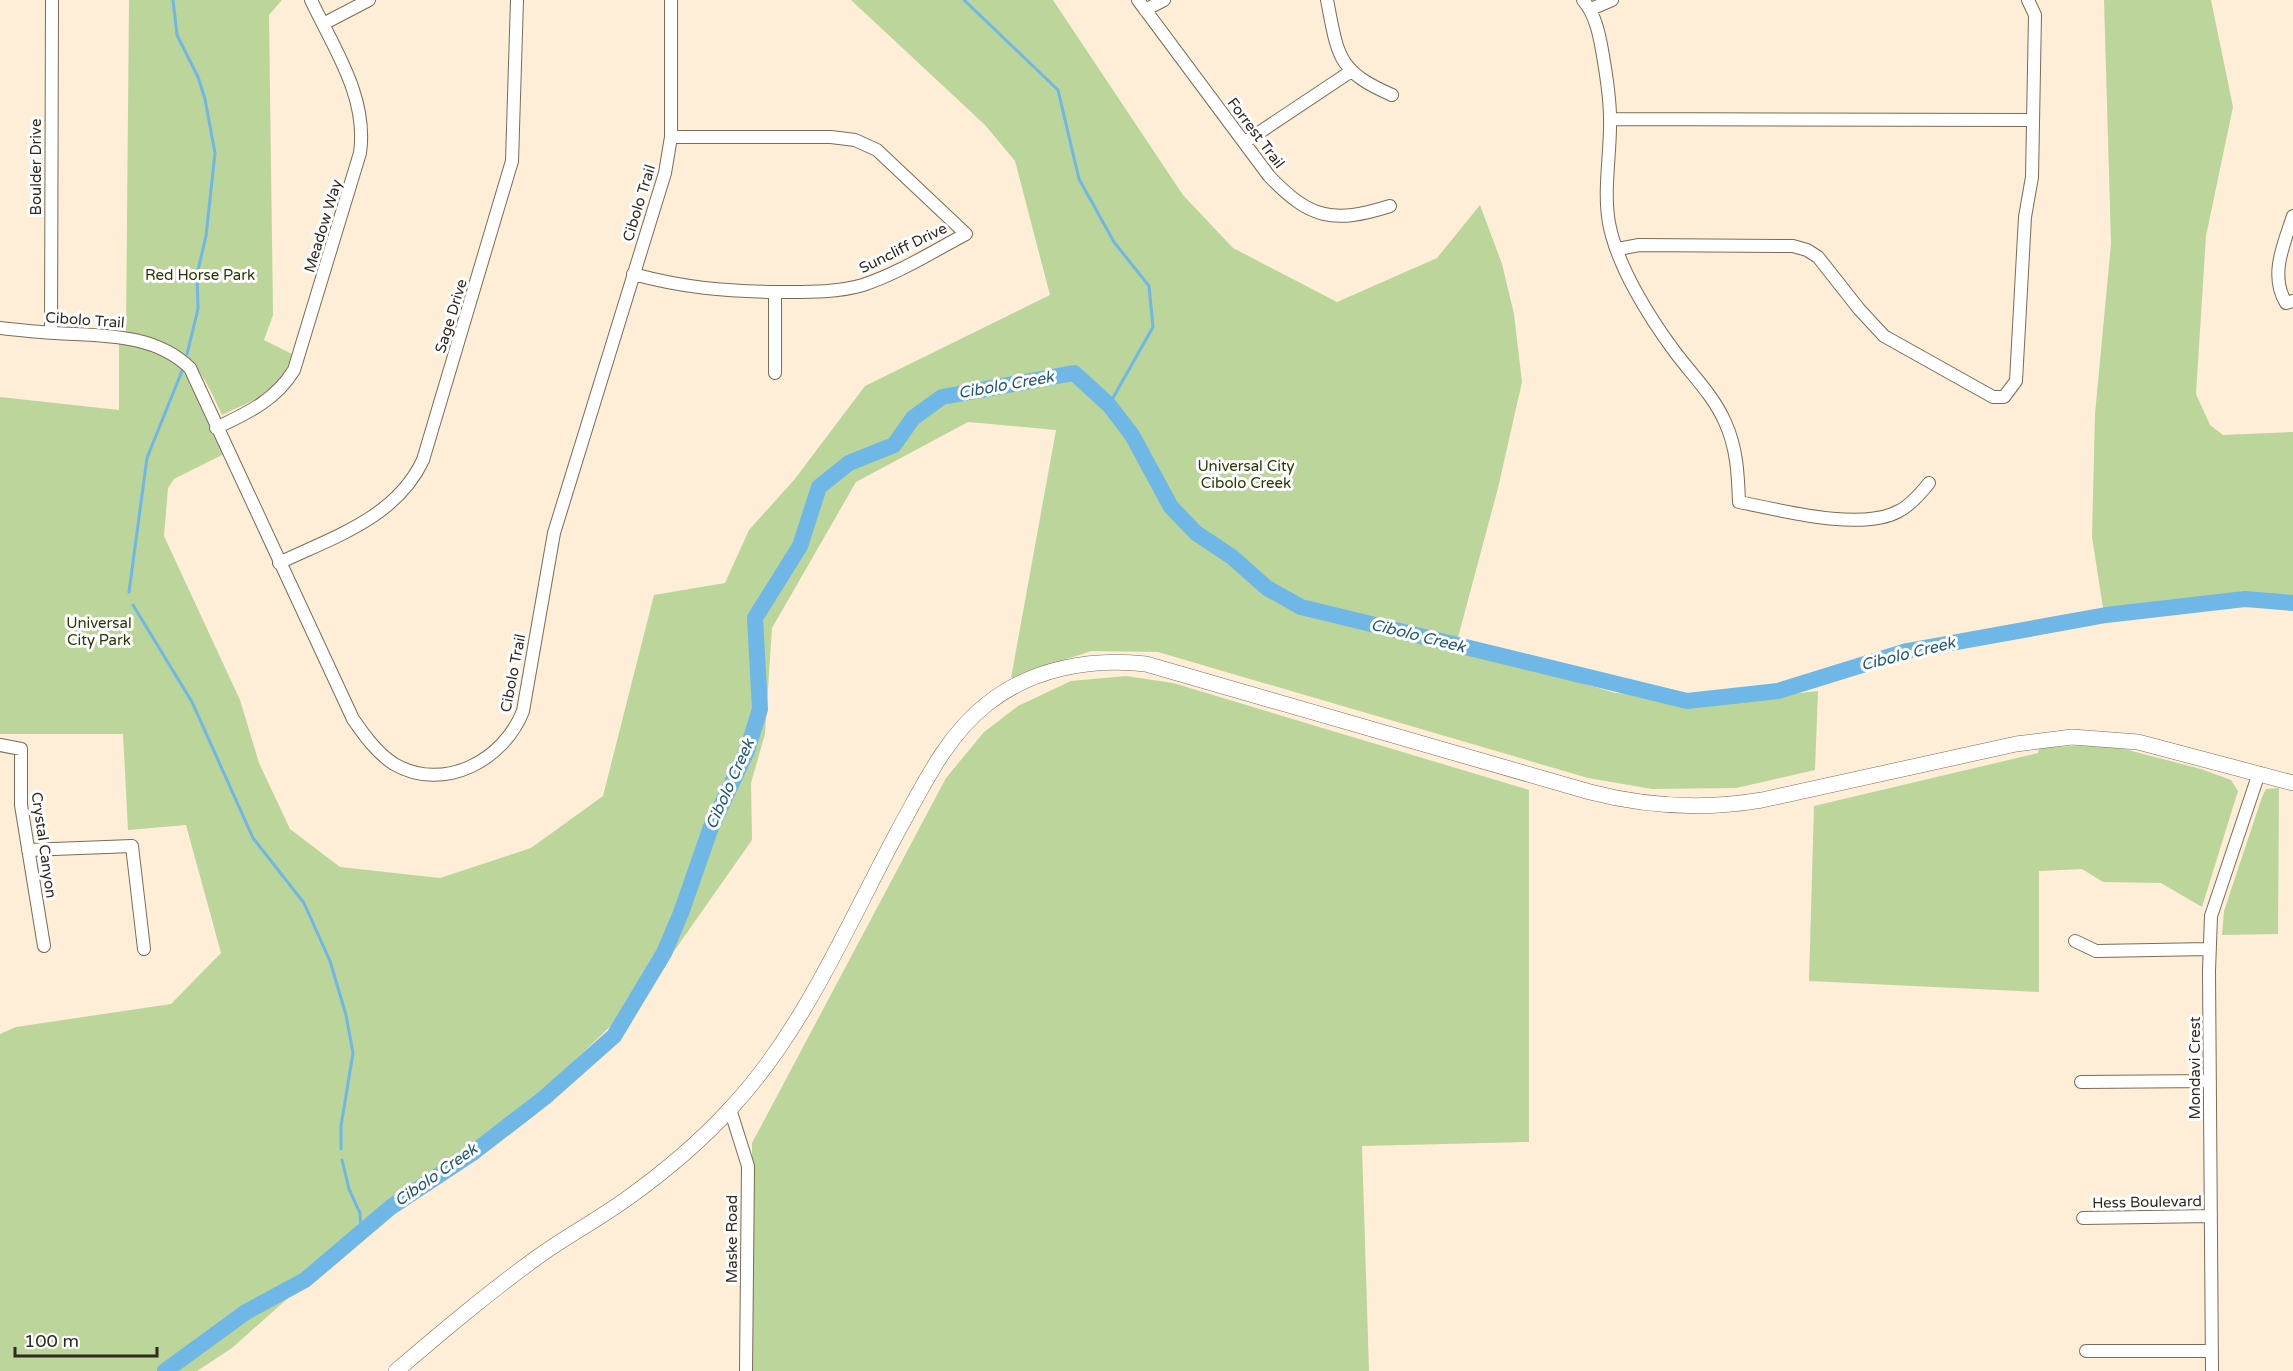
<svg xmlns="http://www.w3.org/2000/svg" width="2293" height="1371" font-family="'Varela Round',sans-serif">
<rect width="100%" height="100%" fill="#feeed7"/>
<path fill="#bbd59b" d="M129,0H282L269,15L273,315L264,340L292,354L284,377L258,398L222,415C200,364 184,342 126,333Z
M851,0H1053L1183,195L1233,248L1337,302L1437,258L1480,205L1502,264L1514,314L1522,382L1498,488L1456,645L1615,693L1728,701L1818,691L1815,770L1736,788L1652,789L1588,778L1158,652L1091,651L1011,678L1056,430L968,422L856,482L772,628L765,734L751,783L752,840L644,994L468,1163L361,1233L232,1348L197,1371H0V1034L16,1027L171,1004L221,953L186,825L128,830L123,734H0V397L119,410V342L158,351L187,372L224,454L174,479L168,488L164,536L240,700L259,763L290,829L340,867L440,878L531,848L603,796L654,595L725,583L749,530L794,480L865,386L1050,295L1015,161L985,125Z
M2104,0H2211L2233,107L2206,236L2196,394L2210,425L2223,435L2293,432V597C2229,595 2166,597 2104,614L2092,537L2095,414L2111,244Z
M1126,676L1173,683L1529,790V1142L1362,1146L1369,1371H752V1143L946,778L984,732L1018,706L1071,681Z
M2105,744L2201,769L2231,780L2238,791L2202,907L2161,883L2103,882L2082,869L2039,871V992L1809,981L1814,806L2038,753L2039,748Z
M2279,788L2278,934L2222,935L2224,911L2262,797L2266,789Z"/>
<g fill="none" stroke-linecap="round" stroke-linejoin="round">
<path stroke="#6fb7e7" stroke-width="3" d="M173,0L177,35L198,77L205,99L215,153L206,236L197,274L198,309L187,354
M964,0L1058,90L1079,179L1114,242L1149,286L1153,327L1109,405
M129,592L147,458L182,371
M133,605L192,702L253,838L304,903L330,961L346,1015L353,1053L341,1126V1149
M342,1160L349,1189L360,1213L361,1233"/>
<path stroke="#6fb7e7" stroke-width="16" d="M165,1371L246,1312L305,1280L391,1207L474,1152L544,1098L614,1036L664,953L681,913L711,827L747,751L760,709L755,618L800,546L819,487L849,463L894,445L913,418L942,397L1074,373L1109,405L1132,435L1171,507L1196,533L1232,557L1267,588L1301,607L1687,701L1778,691L1907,651L2106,615L2245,599L2293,603"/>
<defs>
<path id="minor" d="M1138,0L1269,176C1310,219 1333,224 1390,206
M1327,0C1338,56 1337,71 1392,95
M1583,0C1595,14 1599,33 1602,50C1606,73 1610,95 1610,118C1611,152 1603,189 1609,223C1617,266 1649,317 1675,352C1693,376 1713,395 1725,422C1737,448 1738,474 1739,502C1780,510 1861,532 1899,511C1911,505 1921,493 1929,483
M1591,9L1612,0
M1145,10L1164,0
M323,24L369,0
M1610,119L2033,120
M1245,142L1350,72
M2293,216C2284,244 2269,275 2286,303L2293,301
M1618,249L1639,245L1793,246L1807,250L1818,257L1859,309L1884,336L1993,397H2004L2016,381L2025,217L2032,177L2035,15L2028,0
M633,274C685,288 723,291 777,292C805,292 836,293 863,285C899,273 932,252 966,234L877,150L855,140L831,137H671
M775,292V373
M0,328C18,330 37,332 55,333C103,336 154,333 190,368L353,719C364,735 377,753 394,764C444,793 504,760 523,711L554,533L665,173L671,137V0
M51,333L52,0
M216,428C247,413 275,401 294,370L360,153C368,97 334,49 311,0
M279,563C333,537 396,518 423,460L512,161L517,0
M0,745L21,749V805L44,946
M28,850L132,846L144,949
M2075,941L2096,951L2210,949
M2081,1082L2210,1081
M730,1109L748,1166L746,1371
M2083,1218L2211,1216
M2086,1351H2212
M2212,1371L2209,971L2211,916L2259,773"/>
<path id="major" d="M396,1371C443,1331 489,1292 539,1256C567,1236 597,1220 625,1200C663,1173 700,1142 731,1108C804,1030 848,924 898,831C923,786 946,736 987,704C1032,668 1091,658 1146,664L1590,792C1648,807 1703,810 1762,800L2016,744L2072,737L2138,742L2293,783"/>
</defs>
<use href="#minor" stroke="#7a6c58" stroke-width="14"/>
<use href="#major" stroke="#7a6c58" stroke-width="16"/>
<use href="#minor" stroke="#fff" stroke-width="12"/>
<use href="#major" stroke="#fff" stroke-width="15"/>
</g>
<g text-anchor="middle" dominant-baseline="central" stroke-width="6" stroke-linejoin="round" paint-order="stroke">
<g font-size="15" fill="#302a21" stroke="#fefefe">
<text transform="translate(1256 133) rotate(53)">Forrest Trail</text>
<text transform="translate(36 167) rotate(-90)">Boulder Drive</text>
<text transform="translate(639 203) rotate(-73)">Cibolo Trail</text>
<text transform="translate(323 226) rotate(-73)">Meadow Way</text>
<text transform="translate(903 248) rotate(-26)">Suncliff Drive</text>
<text transform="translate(451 316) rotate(-73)">Sage Drive</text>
<text transform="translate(85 320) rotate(4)">Cibolo Trail</text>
<text transform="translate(513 673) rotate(-79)">Cibolo Trail</text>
<text transform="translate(44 845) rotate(82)">Crystal Canyon</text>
<text transform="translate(2195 1068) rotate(-90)">Mondavi Crest</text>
<text transform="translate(2147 1202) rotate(-1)">Hess Boulevard</text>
<text transform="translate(732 1239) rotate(-90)">Maske Road</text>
</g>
<g font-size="15" fill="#263904" stroke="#fefefe">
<text x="200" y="275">Red Horse Park</text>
<text x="1246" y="466">Universal City<tspan x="1246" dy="17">Cibolo Creek</tspan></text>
<text x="99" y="623">Universal<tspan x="99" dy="17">City Park</tspan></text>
</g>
<g font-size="16" font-style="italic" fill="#225778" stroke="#fefefe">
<text transform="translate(1006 385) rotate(-10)">Cibolo Creek</text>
<text transform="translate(1418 636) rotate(14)">Cibolo Creek</text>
<text transform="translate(1908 654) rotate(-14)">Cibolo Creek</text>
<text transform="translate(730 784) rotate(-66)">Cibolo Creek</text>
<text transform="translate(436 1175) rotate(-35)">Cibolo Creek</text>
</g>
</g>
<path d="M15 1347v9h142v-9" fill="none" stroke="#302a21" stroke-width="3"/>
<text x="24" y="1347" font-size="18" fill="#302a21" stroke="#fefefe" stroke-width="4.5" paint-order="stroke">100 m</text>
</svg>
